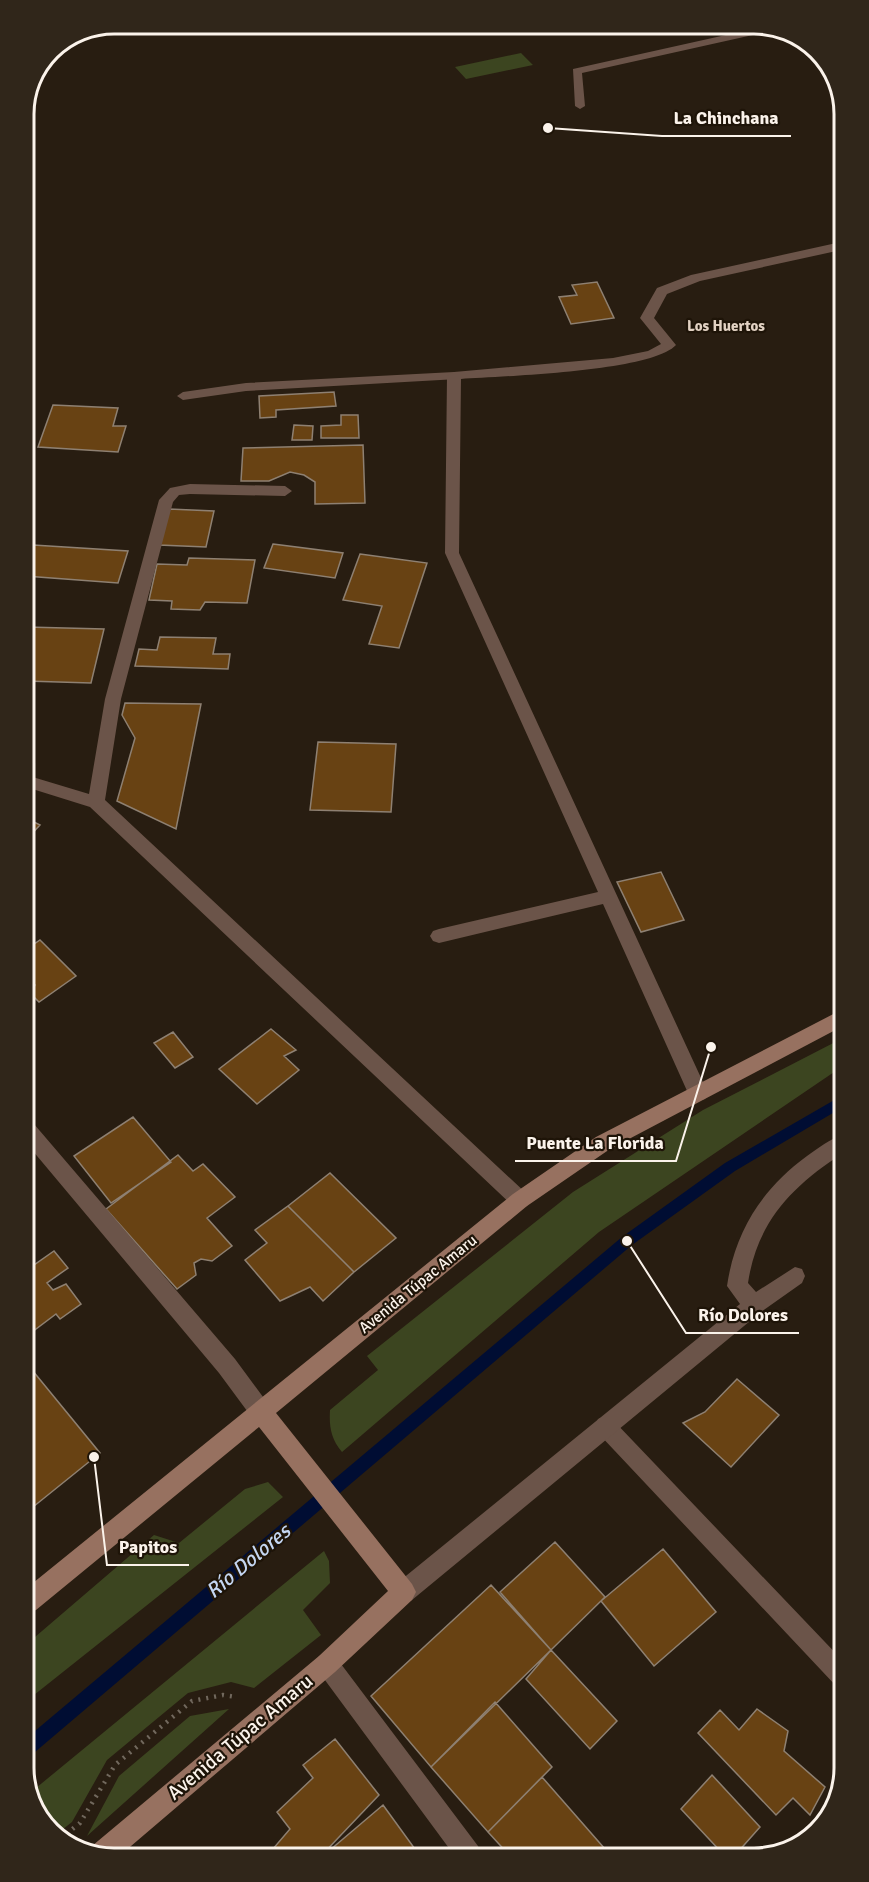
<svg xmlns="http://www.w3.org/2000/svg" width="869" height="1882" font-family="Signika,sans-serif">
<rect width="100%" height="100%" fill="#281d11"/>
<path fill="#3c4520" d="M521,53L533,65L466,79L455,67Z
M843,1038V1066L599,1232L342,1452C331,1439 329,1427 330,1410L378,1370L367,1356L573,1192L703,1110Z
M268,1482L283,1497L29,1699L28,1643L154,1535L179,1543L245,1489Z
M324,1551L329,1561L330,1583L303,1610L321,1635L254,1688L231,1682L188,1693L107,1760L72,1822L58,1833L36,1788Z
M229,1709L87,1836L119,1776L190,1716Z"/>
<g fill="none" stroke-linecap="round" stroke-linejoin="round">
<path fill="#000d33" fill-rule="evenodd" d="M843,1095V1107L735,1171L632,1245L35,1752L29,1754V1736L622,1237L725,1163Z"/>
</g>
<path fill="#684213" stroke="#8e8072" stroke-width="1.5" d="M597,282L614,318L571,324L559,297L577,295L572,285Z
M334,392L336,406L276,410V417L260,418L259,396Z
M53,405L118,408L113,426H126L118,452L38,447Z
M341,415H358L359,438H321V426L341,425Z
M294,425L313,426L312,440H292Z
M363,445L365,503L315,504V482L304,475L290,472L269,481H241L243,448Z
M169,509L214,511L206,547L159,545Z
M273,544L343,553L335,578L264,568Z
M33,545L128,551L118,583L25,576V565Z
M360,554L427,563L399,648L369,644L382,606L343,600Z
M189,558L255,560L247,603L205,602L200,610L171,609L172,601L149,600L157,564L187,565Z
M26,627L104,629L91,683L26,681Z
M160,637L216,638L213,654H230L228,669L135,666L139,649L157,650Z
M125,703L201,704L176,829L117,801L135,738L122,715Z
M318,742L396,744L391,812L310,810Z
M26,818L40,825L26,840Z
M661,872L684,920L641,932L617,882Z
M40,940L76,976L39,1002L31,994L35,985L27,978V949Z
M271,1029L296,1050L284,1056L299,1070L257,1104L219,1069Z
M173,1032L193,1057L175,1068L154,1043Z
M133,1117L171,1162L111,1203L74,1156Z
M178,1155L193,1171L203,1164L235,1197L207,1218L232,1246L212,1261L201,1259L194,1263L196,1275L177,1289L106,1209Z
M330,1173L396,1238L354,1272L288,1206Z
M288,1206L354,1272L323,1301L310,1287L280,1301L245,1260L267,1243L255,1230Z
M54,1251L68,1268L47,1283L53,1290L66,1284L81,1304L60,1319L56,1314L28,1335L27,1270Z
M28,1365L100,1453L28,1511Z
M737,1379L779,1415L731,1467L683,1423L705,1412Z
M555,1542L605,1597L551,1650L500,1592Z
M663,1549L716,1612L654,1666L601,1601Z
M491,1585L551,1650L431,1767L371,1696Z
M551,1650L617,1721L590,1749L526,1679Z
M495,1702L552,1767L488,1832L431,1767Z
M757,1709L788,1731L784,1751L825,1787L810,1815L793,1798L776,1815L698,1733L720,1710L739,1730Z
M335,1739L379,1795L321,1856L276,1857L272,1850L290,1829L277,1812L313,1778L303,1765Z
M712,1775L760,1827L737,1853L723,1854L681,1809Z
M542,1777L605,1849L600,1854L509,1855L488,1832Z
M383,1805L420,1856H323Z"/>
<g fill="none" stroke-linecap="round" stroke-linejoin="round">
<path stroke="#71685d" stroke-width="4.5" stroke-dasharray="2 6" stroke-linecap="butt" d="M60,1839L80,1823L115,1765L192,1701L223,1695L236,1697"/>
<path fill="#6b5449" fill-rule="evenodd" d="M766,26L775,30L582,73L585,106L580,109L575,106L573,69Z
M454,372L458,373L460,376L458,379L246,391L183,400L177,396L183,392L246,383Z
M605,1416L612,1419L845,1663V1690L837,1687L598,1433L595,1426L598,1419Z"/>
<path fill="#6b5449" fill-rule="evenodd" d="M841,242V250L700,281L667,294L654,318L676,345C651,372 502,376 461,379L459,553L708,1093L705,1099L698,1101L691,1099L688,1093L603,904L439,943L433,941L430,936L433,931L439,929L598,892L445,553L447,376L454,372L613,358L648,351L661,344L640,318L657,288L691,275Z
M190,484L285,486L292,491L285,496L190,494L179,495L173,502L121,699L105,800L527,1194L530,1200L527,1206L520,1209L513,1206L90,807L26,787V775L89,794L105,699L159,500L170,488Z
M27,1122L34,1124L235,1359L269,1405L272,1412L269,1419L261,1422L253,1419L219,1373L27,1144Z
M843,1135V1153C792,1186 757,1222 748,1283L756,1292L795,1267L802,1269L805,1276L802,1283L761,1312L412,1600L404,1604L396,1600L392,1592L396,1584L740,1304L727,1286C735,1231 762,1189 807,1156C818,1148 830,1139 843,1135Z
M327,1652L335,1656L478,1846L482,1855H454L319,1672L315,1664L319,1656Z"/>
<path fill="#977160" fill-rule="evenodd" d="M843,1009V1026L610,1149L527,1206L276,1413L412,1584L416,1592L412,1600L335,1672L117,1858H108L90,1851L92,1846L319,1656L388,1591L259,1427L36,1610L28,1613V1587L513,1194L596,1137Z"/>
</g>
<g text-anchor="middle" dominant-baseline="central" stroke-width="4.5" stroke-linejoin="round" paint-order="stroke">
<g font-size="15" font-weight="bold" fill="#e2d2c3" stroke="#1e1408">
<text x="726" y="326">Los Huertos</text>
</g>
<g font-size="16" fill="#fbf3eb" stroke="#1e1408">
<text transform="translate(418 1284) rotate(-39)">Avenida Túpac Amaru</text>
</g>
<g font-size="20" fill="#fbf3eb" stroke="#1e1408">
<text transform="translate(240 1737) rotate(-40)">Avenida Túpac Amaru</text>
</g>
<g font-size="21" font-style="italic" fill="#c4d6f2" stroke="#1e1408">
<text transform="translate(248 1561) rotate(-40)">Río Dolores</text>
</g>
</g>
<path d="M0 0H869V1882H0ZM114 34H754A80 80 0 0 1 834 114V1768A80 80 0 0 1 754 1848H114A80 80 0 0 1 34 1768V114A80 80 0 0 1 114 34Z" fill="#30261a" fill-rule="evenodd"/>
<path fill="none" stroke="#fbf3eb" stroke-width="3" d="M114 34H754A80 80 0 0 1 834 114V1768A80 80 0 0 1 754 1848H114A80 80 0 0 1 34 1768V114A80 80 0 0 1 114 34Z"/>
<path fill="none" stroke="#fbf3eb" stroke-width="2" d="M548 128L662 136H791M711 1047L676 1161H515M627 1241L686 1333H799M94 1457L107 1565H189"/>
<g fill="#fbf3eb" stroke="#1e1408" stroke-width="2">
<circle cx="548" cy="128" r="6"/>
<circle cx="711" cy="1047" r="6"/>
<circle cx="627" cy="1241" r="6"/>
<circle cx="94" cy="1457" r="6"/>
</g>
<g font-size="18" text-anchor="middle" font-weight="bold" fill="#fbf3eb" stroke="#1e1408" stroke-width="4.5" stroke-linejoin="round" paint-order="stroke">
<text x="726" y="124">La Chinchana</text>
<text x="595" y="1149">Puente La Florida</text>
<text x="743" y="1321">Río Dolores</text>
<text x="148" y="1553">Papitos</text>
</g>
</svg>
